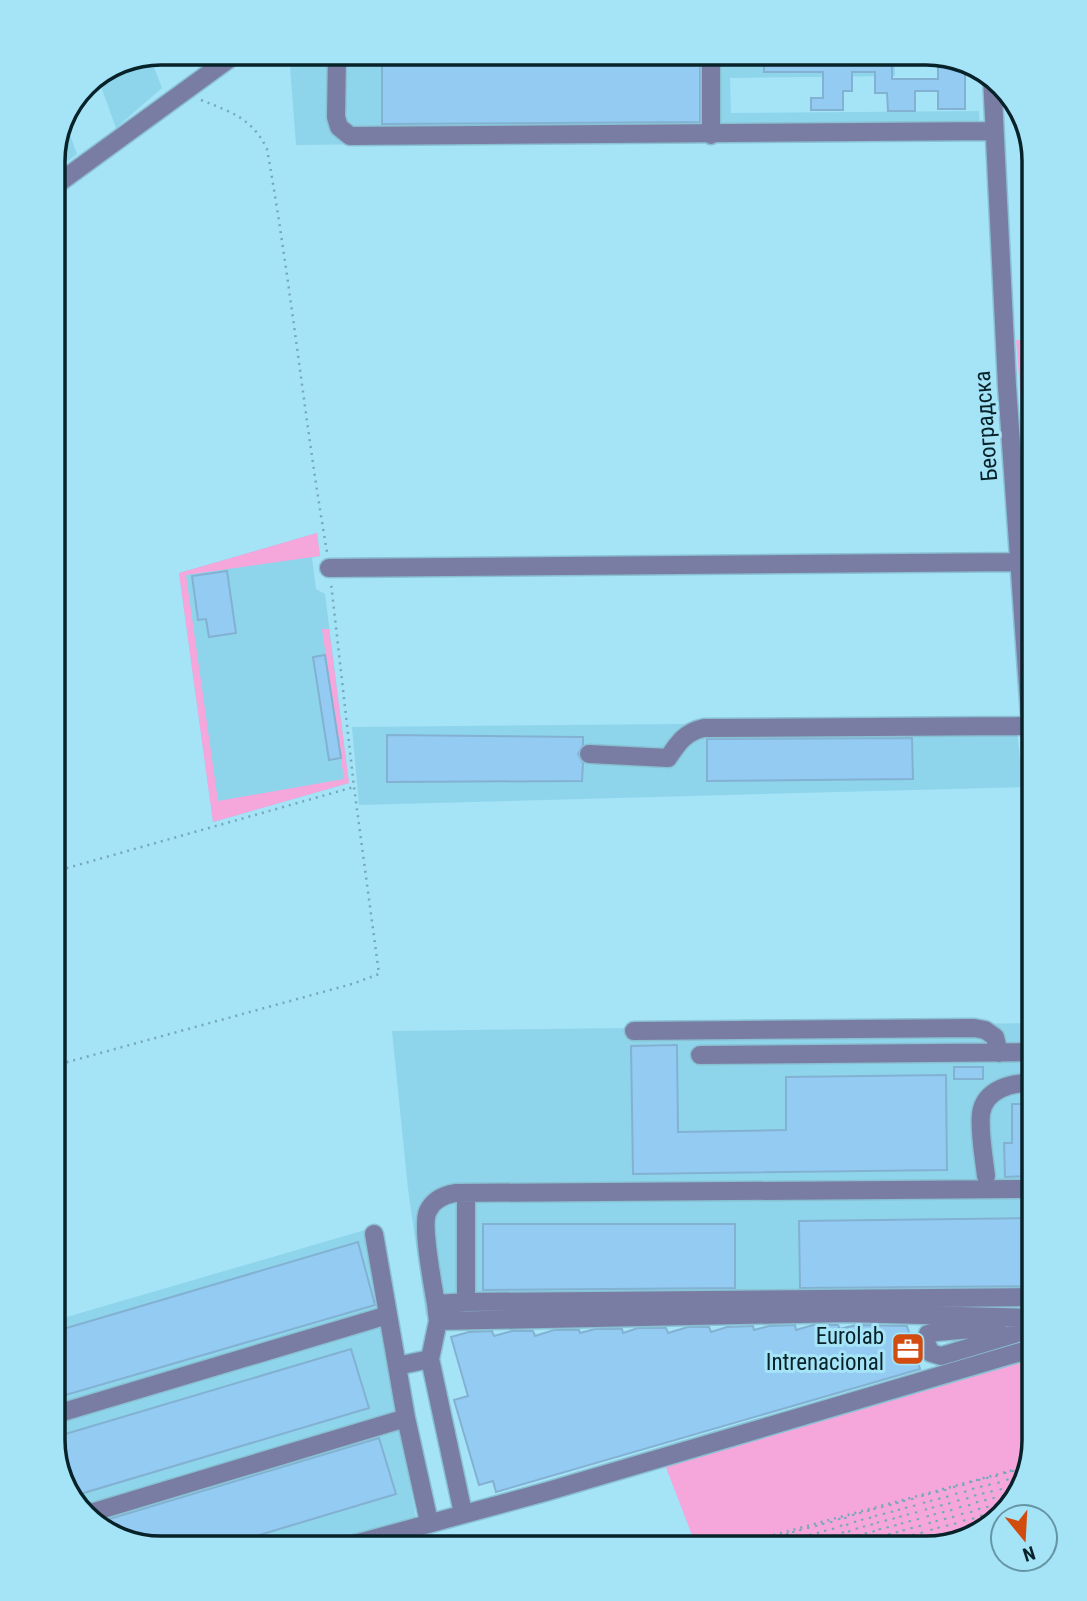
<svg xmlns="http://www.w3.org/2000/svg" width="1087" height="1601" font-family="'Roboto Condensed',sans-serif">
<rect width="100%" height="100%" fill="#a5e3f7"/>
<path fill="#8ed5ec" d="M289,53H895V76L730,78L731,113L979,111L980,137L296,145Z
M150,57L162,88L116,128L98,78Z
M66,124L77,154L53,173V154Z
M1034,484V588L1028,485Z
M317,533L320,556L312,558L316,589L325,594L349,783L213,822L179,573Z
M1016,721L1023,787L359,805L352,727Z
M1034,1023V1306L426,1315L408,1189L392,1031Z
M365,1230L419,1534L372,1548H154L106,1534L67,1494L53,1441V1321Z"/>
<path fill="#f5a6db" d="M1016,340H1034V484L1028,485Z
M317,533L320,556L186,575L218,801L344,779L322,629H329L349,783L213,822L179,573Z
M1034,1358V1441L1020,1495L980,1534L927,1548H697L665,1465Z"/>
<path fill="#94cbf2" stroke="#83b1d2" stroke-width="2" d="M382,53H700V122L382,124Z
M764,53H892V79H938V54L965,63V109H938V91H915V111H888L887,93H875V72H852V91H843V110H811V98H823V72H764Z
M227,571L236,633L209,637L206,619L198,620L192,576Z
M325,655L341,758L329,760L313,657Z
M387,735L583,737V745L578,754L583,763L582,781L387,782Z
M912,738L913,779L707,781V739Z
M677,1045L678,1132L786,1130V1077L946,1075L947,1170L633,1174L631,1046Z
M954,1067H983V1079H954Z
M1012,1104H1034V1176L1005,1177L1004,1143H1012Z
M1034,1218V1286L800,1288L799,1221Z
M483,1224H735V1288L483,1290Z
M358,1242L375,1305L52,1399L53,1332Z
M795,1325L796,1330L813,1325H838L840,1329L856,1325L907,1326L920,1369L496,1492L493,1481L479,1485L454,1400L468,1396L451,1337L469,1332L492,1331L494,1336L512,1331H533L535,1336L554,1330H579L580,1333L595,1329H622L623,1333L638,1328H666L668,1333L688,1327H709L711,1332L727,1327L753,1326L754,1330L769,1326Z
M351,1349L369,1408L70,1497L67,1494L52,1438Z
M379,1438L396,1494L216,1548H154L106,1534L96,1523Z"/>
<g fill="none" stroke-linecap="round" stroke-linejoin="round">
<defs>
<path id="minor" d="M337,53L336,117L339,127L350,136L994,131
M711,53V135
M992,76L1007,386L1034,772
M53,187L237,53
M1015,493L1034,491
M329,568L1019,562
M589,754L668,758C678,743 685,732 704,728L1030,726
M634,1031L974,1028L985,1030L995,1037L999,1053
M700,1055L1034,1052
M986,1176C984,1158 979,1132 981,1114C984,1089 1014,1081 1034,1084
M466,1193V1302
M374,1234L406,1418L429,1522
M1034,1297L466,1302L436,1304C433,1286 421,1224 428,1211C433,1200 444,1195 455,1193L1034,1189
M436,1304L438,1321L846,1313L1034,1318
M438,1321L430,1359L463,1513
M997,1327L936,1332L928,1334L926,1343L931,1353L941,1356L1034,1328
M397,1366L430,1359
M53,1415L388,1315
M87,1514L406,1418
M340,1548L545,1492L1034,1348"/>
</defs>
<use href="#minor" stroke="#89c0d2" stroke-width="21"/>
<path stroke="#75a8b8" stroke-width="2.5" stroke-dasharray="2 5" stroke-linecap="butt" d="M201,100C231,112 252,118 267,149C291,283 304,418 327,552
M53,872L354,787
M53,1066L352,984L379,974L354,787L331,583
M1021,1467L1024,1479
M1013,1470L1020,1493
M1005,1472L1014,1501
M996,1475L1007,1508
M987,1477L999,1515
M979,1479L992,1523
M971,1481L985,1529
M963,1484L978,1535
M954,1486L969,1537
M945,1489L960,1540
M937,1491L952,1542
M929,1493L943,1544
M922,1495L936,1546
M912,1498L926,1548
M904,1500L917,1548
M897,1502L908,1548
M890,1504L901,1548
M882,1506L893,1548
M874,1508L885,1548
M868,1510L878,1548
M860,1512L870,1548
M853,1514L862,1548
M845,1517L854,1548
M839,1518L847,1548
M831,1521L838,1548
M823,1523L830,1548
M816,1525L822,1548
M808,1527L814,1548
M800,1529L806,1548
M793,1531L798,1548
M787,1533L791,1548
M779,1535L783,1548
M726,1548L1028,1466"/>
<use href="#minor" stroke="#797da4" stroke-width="18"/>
</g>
<defs>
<symbol id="office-square" viewBox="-11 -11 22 22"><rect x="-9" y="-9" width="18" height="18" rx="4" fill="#d24c10" stroke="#a5e3f7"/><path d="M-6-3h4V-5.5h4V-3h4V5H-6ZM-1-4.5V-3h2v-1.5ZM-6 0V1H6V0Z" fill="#fff"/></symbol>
</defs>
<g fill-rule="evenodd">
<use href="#office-square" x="889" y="1330" width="38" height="38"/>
</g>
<g text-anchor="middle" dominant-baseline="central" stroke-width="6" stroke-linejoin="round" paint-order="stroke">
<g font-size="23" fill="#082229" stroke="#a5e3f7">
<text transform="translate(986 426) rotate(-94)">Београдска</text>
</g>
<g font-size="23" fill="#082229" stroke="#a5e3f7" text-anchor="end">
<text x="884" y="1336">Eurolab<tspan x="884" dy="26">Intrenacional</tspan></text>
</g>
</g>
<path d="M0 0H1087V1601H0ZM161 65H926A96 96 0 0 1 1022 161V1440A96 96 0 0 1 926 1536H161A96 96 0 0 1 65 1440V161A96 96 0 0 1 161 65Z" fill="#a5e3f7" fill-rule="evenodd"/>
<path fill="none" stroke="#082229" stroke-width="3.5" d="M161 65H926A96 96 0 0 1 1022 161V1440A96 96 0 0 1 926 1536H161A96 96 0 0 1 65 1440V161A96 96 0 0 1 161 65Z"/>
<g transform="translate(1024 1538) rotate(162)"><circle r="33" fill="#a5e3f7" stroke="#6696a5" stroke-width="2"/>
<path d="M0-5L12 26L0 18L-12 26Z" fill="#d24c10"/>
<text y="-10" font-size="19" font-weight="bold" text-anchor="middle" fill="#082229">N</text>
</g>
</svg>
